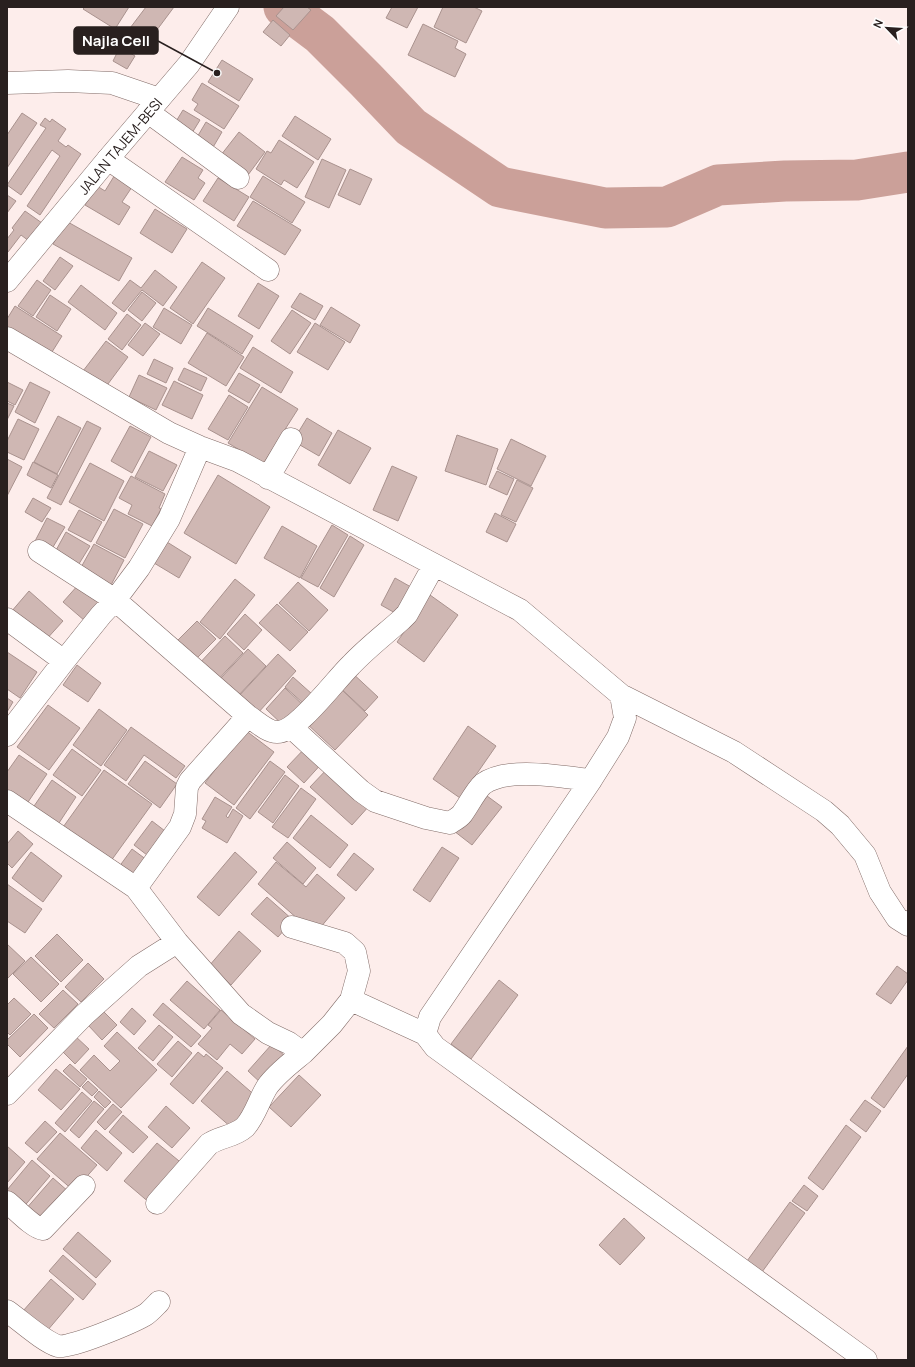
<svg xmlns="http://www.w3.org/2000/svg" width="915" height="1367" font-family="Manrope,sans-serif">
<rect width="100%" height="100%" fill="#fdedeb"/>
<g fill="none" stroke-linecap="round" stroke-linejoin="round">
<path stroke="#cba099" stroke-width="41" d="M284,7L320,34L366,80L411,127L500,187L605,208L667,207L718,185L785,181L857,180L908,172"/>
</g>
<path fill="#cfb7b3" stroke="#a9928e" d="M85,7H129L115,29L83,9Z
M146,7H174L142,50L124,36Z
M284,7H307L311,10L293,30L276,16Z
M392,7H418L407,28L386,18Z
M443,7H474L482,11L466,43L434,27Z
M273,20L290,35L281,46L263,32Z
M423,24L458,41L455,48L466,54L455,77L408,55Z
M120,47L135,56L127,69L113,61Z
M222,60L253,79L239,101L208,82Z
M202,83L239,106L224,129L194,110L198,104L192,100Z
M183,110L200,120L192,133L175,123Z
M22,113L37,123L7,168V135Z
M295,116L331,139L318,160L282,136Z
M45,118L50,122L52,119L66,129L58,141L66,147L68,145L81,154L40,215L27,206L60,156L52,150L21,195L7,185L46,128L40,125Z
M206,122L222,132L212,149L196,139Z
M239,132L265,152L248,175L221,155Z
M279,140L314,162L297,188L284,180L281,185L256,169L267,151L271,153Z
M182,157L203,170L198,178L205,183L194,200L165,182Z
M322,159L346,170L329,208L305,197Z
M350,169L372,179L360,205L338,195Z
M116,173L134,184L122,202L130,207L119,225L85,205L97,186L105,191Z
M263,176L305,202L292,223L250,197Z
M218,178L249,197L234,221L203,201Z
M7,195L16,201L7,213Z
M253,201L301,230L285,255L237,226Z
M155,209L187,229L172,253L140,233Z
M25,211L42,223L29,241L21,235L8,252L7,251V239L14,230L12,228Z
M66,221L132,258L119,281L53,244Z
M60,257L73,266L55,290L43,281Z
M202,262L225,278L193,324L170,308Z
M155,270L177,287L163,306L142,290L124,312L112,303L130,280L141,288Z
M37,280L51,290L33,316L18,306Z
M258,283L279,296L259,329L238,316Z
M81,285L117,313L105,330L68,302Z
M142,292L156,303L142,321L128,310Z
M300,293L323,306L315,320L291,307Z
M50,295L71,309L57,331L36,317Z
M15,306L62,336L47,360L7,335V319Z
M331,307L360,325L350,343L320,325Z
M164,308L192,325L181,344L153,327Z
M208,308L253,336L242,354L197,326Z
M292,310L311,323L290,354L271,341Z
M127,314L141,325L122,350L108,339Z
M145,323L160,334L143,356L128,345Z
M315,323L345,342L328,370L297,352Z
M207,333L244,357L226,386L188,363Z
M106,341L128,357L105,388L83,371Z
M253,347L293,372L281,393L240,368Z
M154,359L173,368L166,383L147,374Z
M184,368L207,378L201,391L178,380Z
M239,373L260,385L249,403L228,391Z
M139,375L167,388L156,410L129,397Z
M174,381L203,395L192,419L162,405Z
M7,382L23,390L15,405L7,401Z
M30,382L50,392L35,423L15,412Z
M262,387L298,409L263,464L228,443Z
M229,395L248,407L228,440L208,429Z
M7,403L14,406L7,420Z
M58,416L81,428L57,474L34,462Z
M307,418L332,433L319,456L293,441Z
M18,419L39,429L24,460L7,452V441Z
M87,421L101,428L61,505L47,498Z
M130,426L151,437L132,473L111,461Z
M338,430L371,448L350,484L318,465Z
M457,435L498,449L486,485L445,471Z
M511,439L546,456L531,486L497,469Z
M149,451L177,465L163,491L135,477Z
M7,459L22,467L7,496Z
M33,462L58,475L51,488L27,475Z
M90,463L124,481L104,521L69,502Z
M392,466L417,477L398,521L373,510Z
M497,471L514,479L507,495L489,487Z
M218,475L270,507L236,564L184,533Z
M131,476L165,494L159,508L161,509L152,526L128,514L132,505L119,498Z
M517,480L533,488L516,522L501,515Z
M33,498L51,508L42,522L25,512Z
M114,509L143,524L125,558L96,543Z
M79,510L102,522L91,542L68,530Z
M495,513L516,524L507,542L486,532Z
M47,518L65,527L50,552L34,543Z
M332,525L348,535L318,587L301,578Z
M282,526L317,546L300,578L264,558Z
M66,532L90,546L77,567L54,554Z
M350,536L364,545L334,597L320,588Z
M167,542L191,557L179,578L154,563Z
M94,544L124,560L110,587L79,571Z
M395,578L418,591L404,618L381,605Z
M235,579L255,595L220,639L200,622Z
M298,582L328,610L309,631L279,603Z
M79,584L101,603L85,621L63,602Z
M29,591L63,621L44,642L11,612Z
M430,595L458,615L424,662L397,642Z
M277,604L308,632L290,651L259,623Z
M245,614L262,630L244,650L227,634Z
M197,621L216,639L193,662L174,644Z
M225,636L243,653L214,684L196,667Z
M248,649L266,666L238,696L220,679Z
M7,652L37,672L20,698L7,689Z
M278,654L296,671L257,714L238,697Z
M77,665L101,683L88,702L63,685Z
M349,670L378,697L365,711L336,684Z
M293,677L312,694L304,704L285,687Z
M338,686L368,715L335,750L305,722Z
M285,688L304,706L285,727L266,709Z
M7,698L13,702L7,712Z
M48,705L80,728L49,770L17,747Z
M99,709L127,730L101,766L73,745Z
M468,726L496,746L460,798L433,779Z
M131,727L185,766L176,778L144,755L126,781L104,765Z
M245,730L274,752L234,805L205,783Z
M307,746L324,761L304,783L287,767Z
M72,749L101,770L82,796L53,775Z
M19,755L47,774L24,808L7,797V772Z
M145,761L177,784L160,808L128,784Z
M270,761L285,772L250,819L236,808Z
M329,767L370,805L352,825L310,787Z
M104,770L152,804L108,865L61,830Z
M285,775L299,786L273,823L258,812Z
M52,780L76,797L57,826L32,809Z
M301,788L316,799L288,838L272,827Z
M483,793L502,807L472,845L454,831Z
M215,797L232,807L226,816L228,818L233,809L243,816L227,843L202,828L206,821L202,819Z
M311,815L348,845L330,868L293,838Z
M152,821L165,831L147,855L134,845Z
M18,831L33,844L12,868L7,863V844Z
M287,842L316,868L303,884L273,858Z
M442,847L459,858L430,902L413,890Z
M132,849L147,860L131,882L116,871Z
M31,852L62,876L43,902L12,878Z
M235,852L257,872L219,916L197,897Z
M354,853L374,869L356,891L337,875Z
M276,862L306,887L317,874L345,898L315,934L258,884Z
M7,884L42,909L25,933L7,921Z
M267,897L293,920L278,937L251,914Z
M239,931L261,951L231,985L209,966Z
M57,934L83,960L61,982L35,956Z
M7,944L25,961L7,979Z
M31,957L59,984L41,1002L13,974Z
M88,963L104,979L81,1002L65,987Z
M897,966L908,974V980L891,1004L876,994Z
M499,980L518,995L471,1059L451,1044Z
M187,981L220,1010L204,1029L170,1000Z
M63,990L78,1004L54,1028L39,1014Z
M14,998L31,1014L10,1035L7,1032V1005Z
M163,1003L201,1036L191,1047L153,1015Z
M132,1008L146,1021L134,1035L120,1022Z
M221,1010L255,1039L242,1054L230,1044L217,1060L198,1044L212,1028L208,1025Z
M103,1011L117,1025L102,1040L88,1025Z
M34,1014L48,1028L20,1057L7,1044V1040Z
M159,1025L173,1037L153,1061L138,1048Z
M117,1032L157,1070L121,1108L80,1070L94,1055L110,1071L120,1061L104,1046Z
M74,1035L89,1049L75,1064L60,1049Z
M178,1041L192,1053L172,1077L157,1064Z
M272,1044L288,1059L263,1085L248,1071Z
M908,1046V1074L884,1108L871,1098Z
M198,1052L204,1057L206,1054L223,1068L193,1104L170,1084Z
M70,1064L87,1079L80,1087L63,1071Z
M56,1069L80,1089L61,1110L38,1090Z
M227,1071L258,1098L232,1128L201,1101Z
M299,1075L321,1095L291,1127L269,1107Z
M88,1081L98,1090L92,1096L82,1087Z
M99,1091L111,1102L105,1108L94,1097Z
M82,1092L92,1101L65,1132L55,1123Z
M865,1100L881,1111L866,1132L850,1120Z
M94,1101L104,1109L79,1138L70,1130Z
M113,1104L122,1112L105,1130L97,1122Z
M166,1106L190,1128L172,1148L148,1127Z
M123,1115L148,1137L133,1153L109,1132Z
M45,1121L57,1132L37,1153L25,1143Z
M846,1125L861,1137L823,1190L808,1178Z
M96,1130L122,1153L107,1171L81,1148Z
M60,1133L97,1165L74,1191L37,1159Z
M157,1143L184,1165L151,1204L124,1181Z
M7,1146L25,1162L7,1183Z
M32,1160L50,1176L21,1210L7,1197V1190Z
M53,1178L69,1192L41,1224L25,1210Z
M804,1185L818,1196L807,1211L792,1201Z
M790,1202L805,1213L762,1272L747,1261Z
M624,1218L645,1238L620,1265L599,1245Z
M78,1232L111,1261L96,1278L63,1249Z
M63,1255L96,1284L83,1300L49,1271Z
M51,1279L74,1299L47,1331L23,1311Z"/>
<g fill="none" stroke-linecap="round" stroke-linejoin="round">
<defs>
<path id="minor" d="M7,83L68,81L112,83L159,99
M148,112L238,178
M108,159L268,270
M7,338L169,433L200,447L238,461L520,610L621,695L625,718L618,737L591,780L430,1017L425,1034L435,1047L866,1360
M268,478L291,439
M39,551L115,600L248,716C256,721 267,732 277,732C297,733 336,679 351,665C366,649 384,635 401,620L407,614L434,565
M7,619L64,661
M621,695L734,752L824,811L840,825L865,855L880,892L897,918L908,925
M291,727L361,791L375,801L426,818L450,823C454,820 459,818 462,814C468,806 476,790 483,784C508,766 562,777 591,780
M7,735L64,661L101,615L115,600L139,568L169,519L200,447
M7,801L136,888L177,942
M136,888L180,827L185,814L187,787L190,781L248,716
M292,927L345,943L355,952L359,971L351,1000L425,1034
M7,1094L84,1015L139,966L177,942L241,1014L268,1033L289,1043L303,1053L332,1024L351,1000
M7,1202C15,1208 33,1228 43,1229L84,1186
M157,1203L209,1144C221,1136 234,1137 245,1127C255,1116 259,1100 267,1087C276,1074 291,1063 303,1053
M7,1311C20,1320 44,1342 58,1346C70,1349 133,1322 145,1315C150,1312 155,1306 159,1302"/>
<g id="tertiary">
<path id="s1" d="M7,281L108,159L189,64L228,7"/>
</g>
</defs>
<use href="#minor" stroke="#826c68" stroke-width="23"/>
<use href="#tertiary" stroke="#826c68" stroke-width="23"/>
<use href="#minor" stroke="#fff" stroke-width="22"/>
<use href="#tertiary" stroke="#fff" stroke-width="22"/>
</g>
<g text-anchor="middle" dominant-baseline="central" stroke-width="3" stroke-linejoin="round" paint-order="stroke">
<g font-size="14" fill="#29201f" stroke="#fefefe">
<text stroke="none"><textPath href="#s1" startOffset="176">JALAN TAJEM-BESI</textPath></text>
</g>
</g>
<path fill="none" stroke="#29201f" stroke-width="1.5" d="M217 73L158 41"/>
<circle fill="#29201f" stroke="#fefefe" stroke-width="1.5" cx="217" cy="73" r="4"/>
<rect fill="#29201f" stroke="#29201f" stroke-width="1.5" x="74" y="27" width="84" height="27" rx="4"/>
<g font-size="15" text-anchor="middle" font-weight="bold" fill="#fff">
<text x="116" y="46">Najla Cell</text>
</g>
<rect width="915" height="1367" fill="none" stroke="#29201f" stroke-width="16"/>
<g transform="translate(887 28) rotate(295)" stroke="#fefefe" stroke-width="3" paint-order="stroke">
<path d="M0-3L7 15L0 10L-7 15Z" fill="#29201f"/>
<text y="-6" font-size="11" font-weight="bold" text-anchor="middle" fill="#29201f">N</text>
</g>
</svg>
